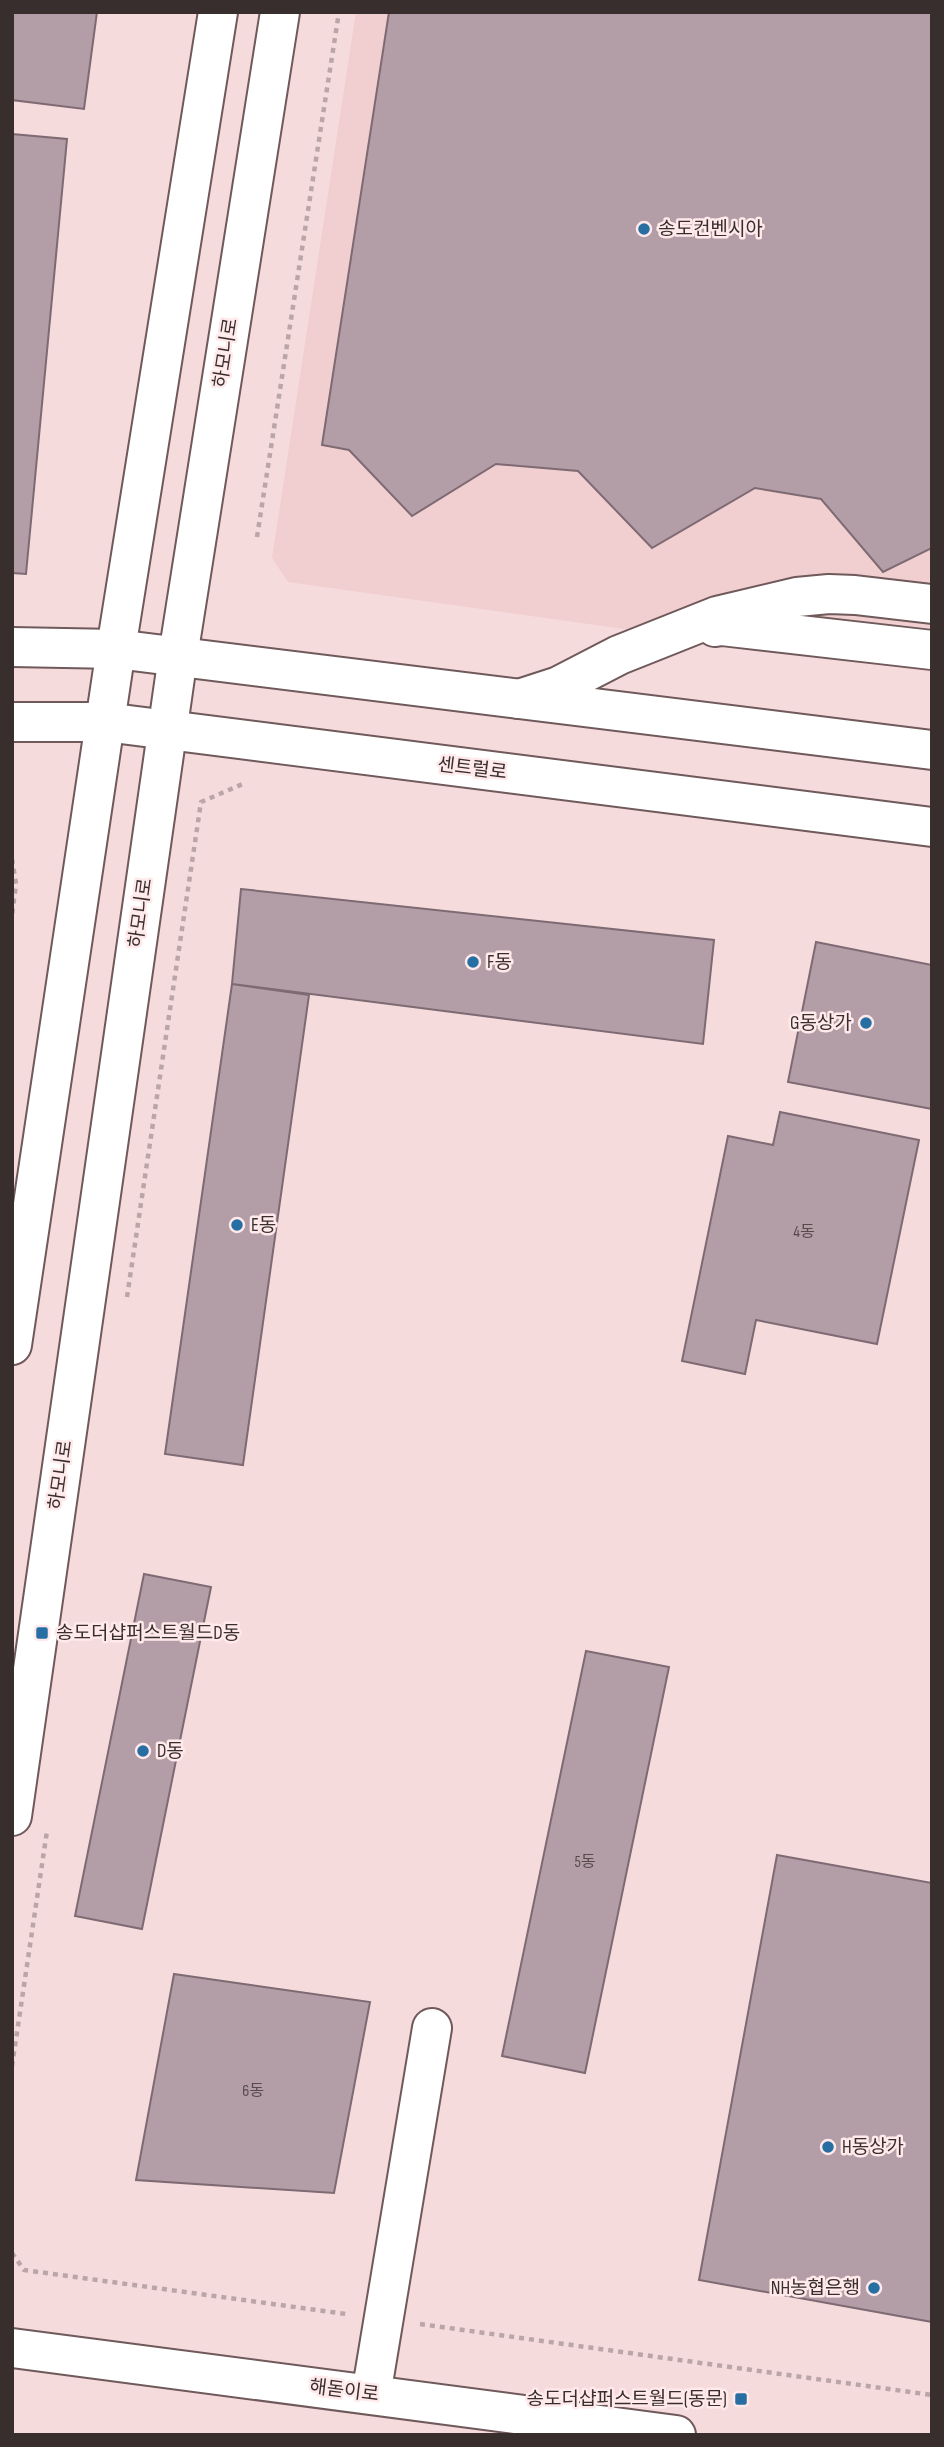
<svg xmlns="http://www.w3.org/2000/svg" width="944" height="2447" font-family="'Sofia Sans Condensed','Noto Sans KR',sans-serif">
<rect width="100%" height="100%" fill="#f5dbdc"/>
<path fill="#f1ced0" d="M356,12H932V672L288,582L272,558Z"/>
<path fill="#b39da7" stroke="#7e6a73" stroke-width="2" d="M12,12H97L84,109L12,100Z
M389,12H932V548L883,572L821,499L755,488L652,548L578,471L496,464L412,516L349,450L322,445Z
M12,134L67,139L26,574L12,573Z
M241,889L714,940L703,1044L232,984Z
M816,942L932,965V1109L788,1082Z
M232,984L309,995L243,1465L165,1454Z
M780,1112L919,1140L877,1344L756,1320L745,1374L682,1361L728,1136L773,1145Z
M144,1574L211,1587L142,1929L75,1916Z
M586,1651L669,1667L585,2073L502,2056Z
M777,1855L932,1883V2322L699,2280Z
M174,1974L370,2002L334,2193L136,2180Z"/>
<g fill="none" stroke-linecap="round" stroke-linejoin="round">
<defs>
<path id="minor" d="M715,627L722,626L932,650
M519,699L559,686L619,655L717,616L797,597L829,594L855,595L932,604
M12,1345L116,649L218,12
M12,1816L178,656L280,12
M12,2348L676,2435
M371,2395L432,2028"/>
<path id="major" d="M12,647L116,649L932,750
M12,722H105L932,827"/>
</defs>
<use href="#minor" stroke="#6f595a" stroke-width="42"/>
<use href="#major" stroke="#6f595a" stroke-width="42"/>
<path stroke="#bba6a7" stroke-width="4.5" stroke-dasharray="5 5" stroke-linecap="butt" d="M257,537L339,12
M12,859L16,884L12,915
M127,1297L201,802L245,783
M12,2066L47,1831
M12,2253L24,2270L346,2314
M420,2324L932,2395"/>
<use href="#minor" stroke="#fff" stroke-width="38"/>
<use href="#major" stroke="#fff" stroke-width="38"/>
</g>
<g fill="#276fa3" stroke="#ffe9ea" stroke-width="2.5">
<circle cx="644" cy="229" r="7"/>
<circle cx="473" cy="962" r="7"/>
<circle cx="866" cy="1023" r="7"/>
<circle cx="237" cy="1225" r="7"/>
<rect x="35" y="1626" width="14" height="14" rx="3.5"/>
<circle cx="143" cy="1751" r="7"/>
<circle cx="828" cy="2147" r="7"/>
<circle cx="874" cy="2288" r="7"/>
<rect x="734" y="2392" width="14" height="14" rx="3.5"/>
</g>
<g text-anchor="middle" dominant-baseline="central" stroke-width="5" stroke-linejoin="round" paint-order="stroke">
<g font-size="16" fill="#574a4c">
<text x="804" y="1232">4동</text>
<text x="585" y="1862">5동</text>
<text x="253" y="2091">6동</text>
</g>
<g font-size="19" fill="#382e2e" stroke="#ffe9ea" text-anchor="start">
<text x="658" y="229">송도컨벤시아</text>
<text x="487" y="962">F동</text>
<text x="852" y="1023" text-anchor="end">G동상가</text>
<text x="251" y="1225">E동</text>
<text x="56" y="1633">송도더샵퍼스트월드D동</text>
<text x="157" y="1751">D동</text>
<text x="842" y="2147">H동상가</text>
<text x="860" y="2288" text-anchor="end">NH농협은행</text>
<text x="727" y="2399" text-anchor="end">송도더샵퍼스트월드(동문)</text>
</g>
<g font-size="19" fill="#382e2e" stroke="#ffe9ea">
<text transform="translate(226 353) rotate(-81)">하모니로</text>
<text transform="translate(472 769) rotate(7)">센트럴로</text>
<text transform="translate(141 913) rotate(-82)">하모니로</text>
<text transform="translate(61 1475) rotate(-82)">하모니로</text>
<text transform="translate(344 2391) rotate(7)">해돋이로</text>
</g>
</g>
<rect width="944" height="2447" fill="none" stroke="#382e2e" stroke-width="28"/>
</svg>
